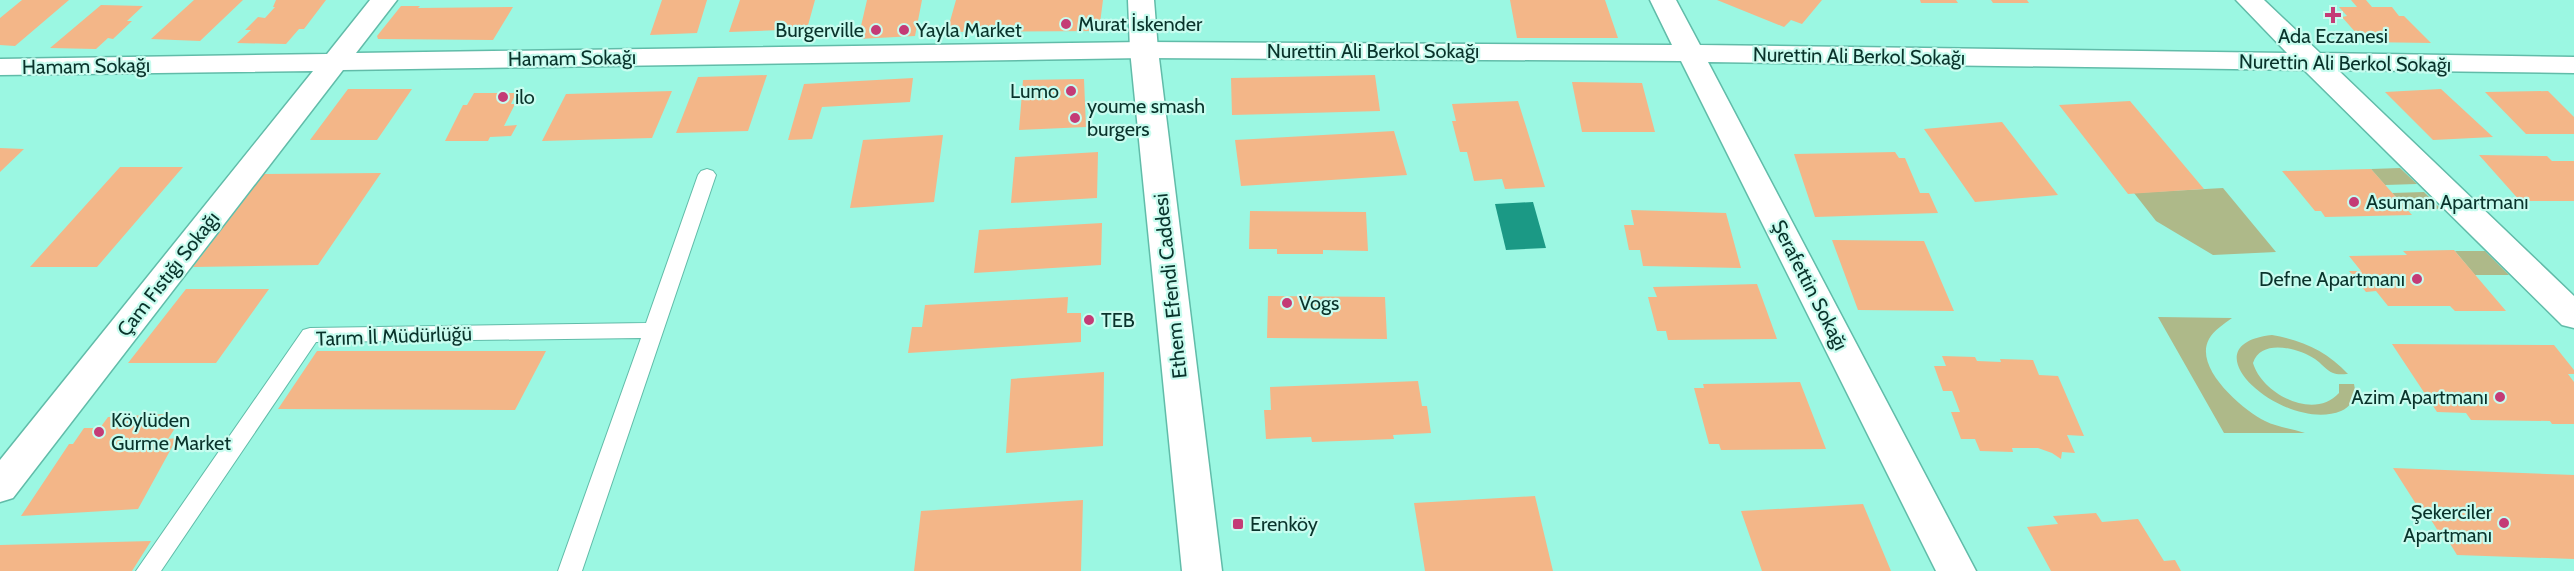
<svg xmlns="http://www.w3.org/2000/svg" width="2574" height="571" font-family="Cabin,sans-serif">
<rect width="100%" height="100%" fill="#9bf7e2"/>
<path fill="#aeb989" d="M2400,168L2417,184L2385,185L2371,169Z
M2223,188L2276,252L2213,255L2156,221L2134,193Z
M2424,192L2441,209L2408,210L2392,193Z
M2455,251H2485L2509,275H2475Z
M2158,317L2232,318C2224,324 2214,330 2209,339C2193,368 2243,410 2265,421C2277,427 2292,429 2305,433H2224Z
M2272,335C2302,340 2327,351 2348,374C2344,374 2337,375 2333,373C2327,371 2321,363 2315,359C2298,348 2261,338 2253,363C2262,394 2314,421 2339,393V384H2354C2357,396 2352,406 2341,411C2286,434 2182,345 2272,335Z"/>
<path fill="#1b9985" d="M1533,202L1546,248L1506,250L1495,204Z"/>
<path fill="#f3b688" d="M22,0H69L15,46L0,45V18Z
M194,0H243L200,41L151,39Z
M276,0H326L304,29H299L286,44L237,43L251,30H245L258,17L265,18L275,7H273Z
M662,0H707L697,33L650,35Z
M740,0H815L807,29L729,32Z
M867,0H922L915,36L858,39Z
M956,0H1103L1099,31L947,32Z
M1510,0H1605L1618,38H1517Z
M1717,0H1822L1802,24L1791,20L1784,27Z
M1920,0H1956L1958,3H1921Z
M1991,0H2027L2029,3H1993Z
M2351,0H2366L2372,7H2392L2399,16H2404L2431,43L2364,42L2342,17L2347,16L2339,7H2357Z
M101,5L143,6L127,21H132L113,39L108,38L96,49L50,48Z
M401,6H420L418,8L513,7L493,40L378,39L377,36Z
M767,75L748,131L676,133L698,77Z
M1375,75L1380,111L1232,115L1231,78Z
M913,78L910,102L822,107L812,139L788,140L804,84Z
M1084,79L1086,127L1019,130L1023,80Z
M1572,82L1642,83L1655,132H1582Z
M348,89H412L377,140H310Z
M2441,89L2493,137L2433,140L2385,92Z
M672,91L652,138L542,141L566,94Z
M2548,91L2574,117V134H2526L2485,92Z
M474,93H516L511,104H515L504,126L517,125L511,136L490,137L488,141H445L463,105H467Z
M1518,101L1545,187L1505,189L1502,179L1474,181L1467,152H1460L1452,121H1456L1452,104Z
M2130,101L2204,189L2128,194L2059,105Z
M2002,122L2058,195L1975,202L1924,129Z
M1394,131L1407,175L1241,186L1235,140Z
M943,135L934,202L850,208L863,140Z
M0,148L24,149L0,172Z
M1098,152L1097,198L1011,203L1015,157Z
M1895,152L1899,158H1905L1920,193H1929L1938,213L1815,217L1794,154Z
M2479,155L2547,156L2552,161H2574V201H2520Z
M120,167H183L97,267H30Z
M2371,169L2412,215L2325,217L2321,211H2315L2282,171Z
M381,173L318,265L193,267L264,174Z
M1631,210L1726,213L1741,268L1643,266L1640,250H1629L1624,225H1634Z
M1250,211L1366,212L1368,251L1323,250V254H1277V249H1249Z
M1102,223L1101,265L974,273L979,230Z
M1832,240L1924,241L1954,311L1858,310Z
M2454,250L2506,311H2455L2450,306H2388L2376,291L2366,292L2349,271H2361L2349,256L2407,255L2403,251Z
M1757,284L1777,339L1668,340L1666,331H1657L1648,297H1657L1653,287Z
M186,289H269L216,363H128Z
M1268,296L1385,297L1387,339L1267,338Z
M1068,297L1067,313H1081V342L908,353L912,327H922L925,305Z
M2392,344L2554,345L2574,370V374H2568L2574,382V424H2552L2550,421L2471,420L2466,413L2437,412Z
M317,351H546L515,410L278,409Z
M1942,356L1975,357L1977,361L2001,362L2000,359L2033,360L2039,375L2058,376L2084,436L2067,435L2075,453L2062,452L2061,459L2052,453L2038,448H2012L2013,452L1980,451L1975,439H1961L1951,412H1960L1952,391H1943L1934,366H1946Z
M1104,372L1103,446L1006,453L1011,379Z
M1418,381L1422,406H1427L1431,433L1393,435L1394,439L1312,442L1311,437L1266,439L1264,410H1271L1270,387Z
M1800,382L1826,449L1721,450L1719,444H1709L1694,388H1704L1703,384Z
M166,414L161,423L179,422L168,439L177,438L138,509L21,516L69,444H73L84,428H100L108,417Z
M2393,468L2574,475V559L2457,555L2449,542H2445L2421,504H2416Z
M1535,496L1553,571H1425L1414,503Z
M1083,500L1081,571H914L921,511Z
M1863,504L1891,571H1762L1741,511Z
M2096,513L2102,522L2138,519L2164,561L2175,560L2181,571H2051L2027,527L2058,524L2053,516Z
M151,541L132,571H0V545Z"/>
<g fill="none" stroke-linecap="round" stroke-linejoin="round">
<defs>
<path id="service" d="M707,169L713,171L716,175L582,571H558L641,338L316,342L161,571H136L303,330L310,328L646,323L698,175L701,171Z"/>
<path id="minor" d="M370,0H397L356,53L1144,42L1672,45L1650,0H1676L1700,45L2287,53L2236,0H2264L2320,53L2574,57V73L2338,70L2574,296V328L2562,325L2304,70L1708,62L1976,571H1936L1681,61L1144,58L343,70L13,498L0,502V460L313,71L0,75V59L327,54Z"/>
<path id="secondary" d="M1128,0H1154L1158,50L1222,571H1182L1130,50Z"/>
</defs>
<use href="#service" stroke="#61bca9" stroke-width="2"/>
<use href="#minor" stroke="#61bca9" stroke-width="3"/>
<use href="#secondary" stroke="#61bca9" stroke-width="3"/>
<use href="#service" fill="#fff" fill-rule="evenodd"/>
<use href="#minor" fill="#fff" fill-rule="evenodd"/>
<use href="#secondary" fill="#fff" fill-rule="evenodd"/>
</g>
<g fill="#c43b76" stroke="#c8fcef" stroke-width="2">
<path d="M2330 6h6v6h6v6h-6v6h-6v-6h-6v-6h6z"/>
<circle cx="1066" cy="24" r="6"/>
<circle cx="876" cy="30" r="6"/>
<circle cx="904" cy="30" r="6"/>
<circle cx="1071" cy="91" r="6"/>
<circle cx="503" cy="97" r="6"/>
<circle cx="1075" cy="118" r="6"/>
<circle cx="2354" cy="202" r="6"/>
<circle cx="2417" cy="279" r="6"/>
<circle cx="1287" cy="303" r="6"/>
<circle cx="1089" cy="320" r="6"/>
<circle cx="2500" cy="397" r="6"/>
<circle cx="99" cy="432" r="6"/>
<circle cx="2504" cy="523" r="6"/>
<rect x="1232" y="518" width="12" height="12" rx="3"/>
</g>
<g text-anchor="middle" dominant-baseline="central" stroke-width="4.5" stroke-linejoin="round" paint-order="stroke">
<g font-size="20" fill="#09332b" stroke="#c8fcef" text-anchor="start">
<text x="1078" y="24">Murat İskender</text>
<text x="864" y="30" text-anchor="end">Burgerville</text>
<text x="916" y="30">Yayla Market</text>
<text x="2333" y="36" text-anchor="middle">Ada Eczanesi</text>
<text x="1059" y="91" text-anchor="end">Lumo</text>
<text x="515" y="97">ilo</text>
<text x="1087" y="106">youme smash<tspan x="1087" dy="23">burgers</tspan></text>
<text x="2366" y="202">Asuman Apartmanı</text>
<text x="2405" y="279" text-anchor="end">Defne Apartmanı</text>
<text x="1299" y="303">Vogs</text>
<text x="1101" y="320">TEB</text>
<text x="2488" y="397" text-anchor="end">Azim Apartmanı</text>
<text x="111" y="420">Köylüden<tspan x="111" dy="23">Gurme Market</tspan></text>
<text x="2492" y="512" text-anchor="end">Şekerciler<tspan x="2492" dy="23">Apartmanı</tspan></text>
<text x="1250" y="524">Erenköy</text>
</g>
<g font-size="20" fill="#09332b" stroke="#c8fcef">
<text x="1373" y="51">Nurettin Ali Berkol Sokağı</text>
<text transform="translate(1859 56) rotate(1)">Nurettin Ali Berkol Sokağı</text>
<text transform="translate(572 58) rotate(-1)">Hamam Sokağı</text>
<text transform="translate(2345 63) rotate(1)">Nurettin Ali Berkol Sokağı</text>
<text transform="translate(86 66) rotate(-1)">Hamam Sokağı</text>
<text transform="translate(168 274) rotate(-52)">Çam Fıstığı Sokağı</text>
<text transform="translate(1810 285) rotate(63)">Şerafettin Sokağı</text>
<text transform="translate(1170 286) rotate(-96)">Ethem Efendi Caddesi</text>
<text transform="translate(394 336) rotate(-2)">Tarım İl Müdürlüğü</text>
</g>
</g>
</svg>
